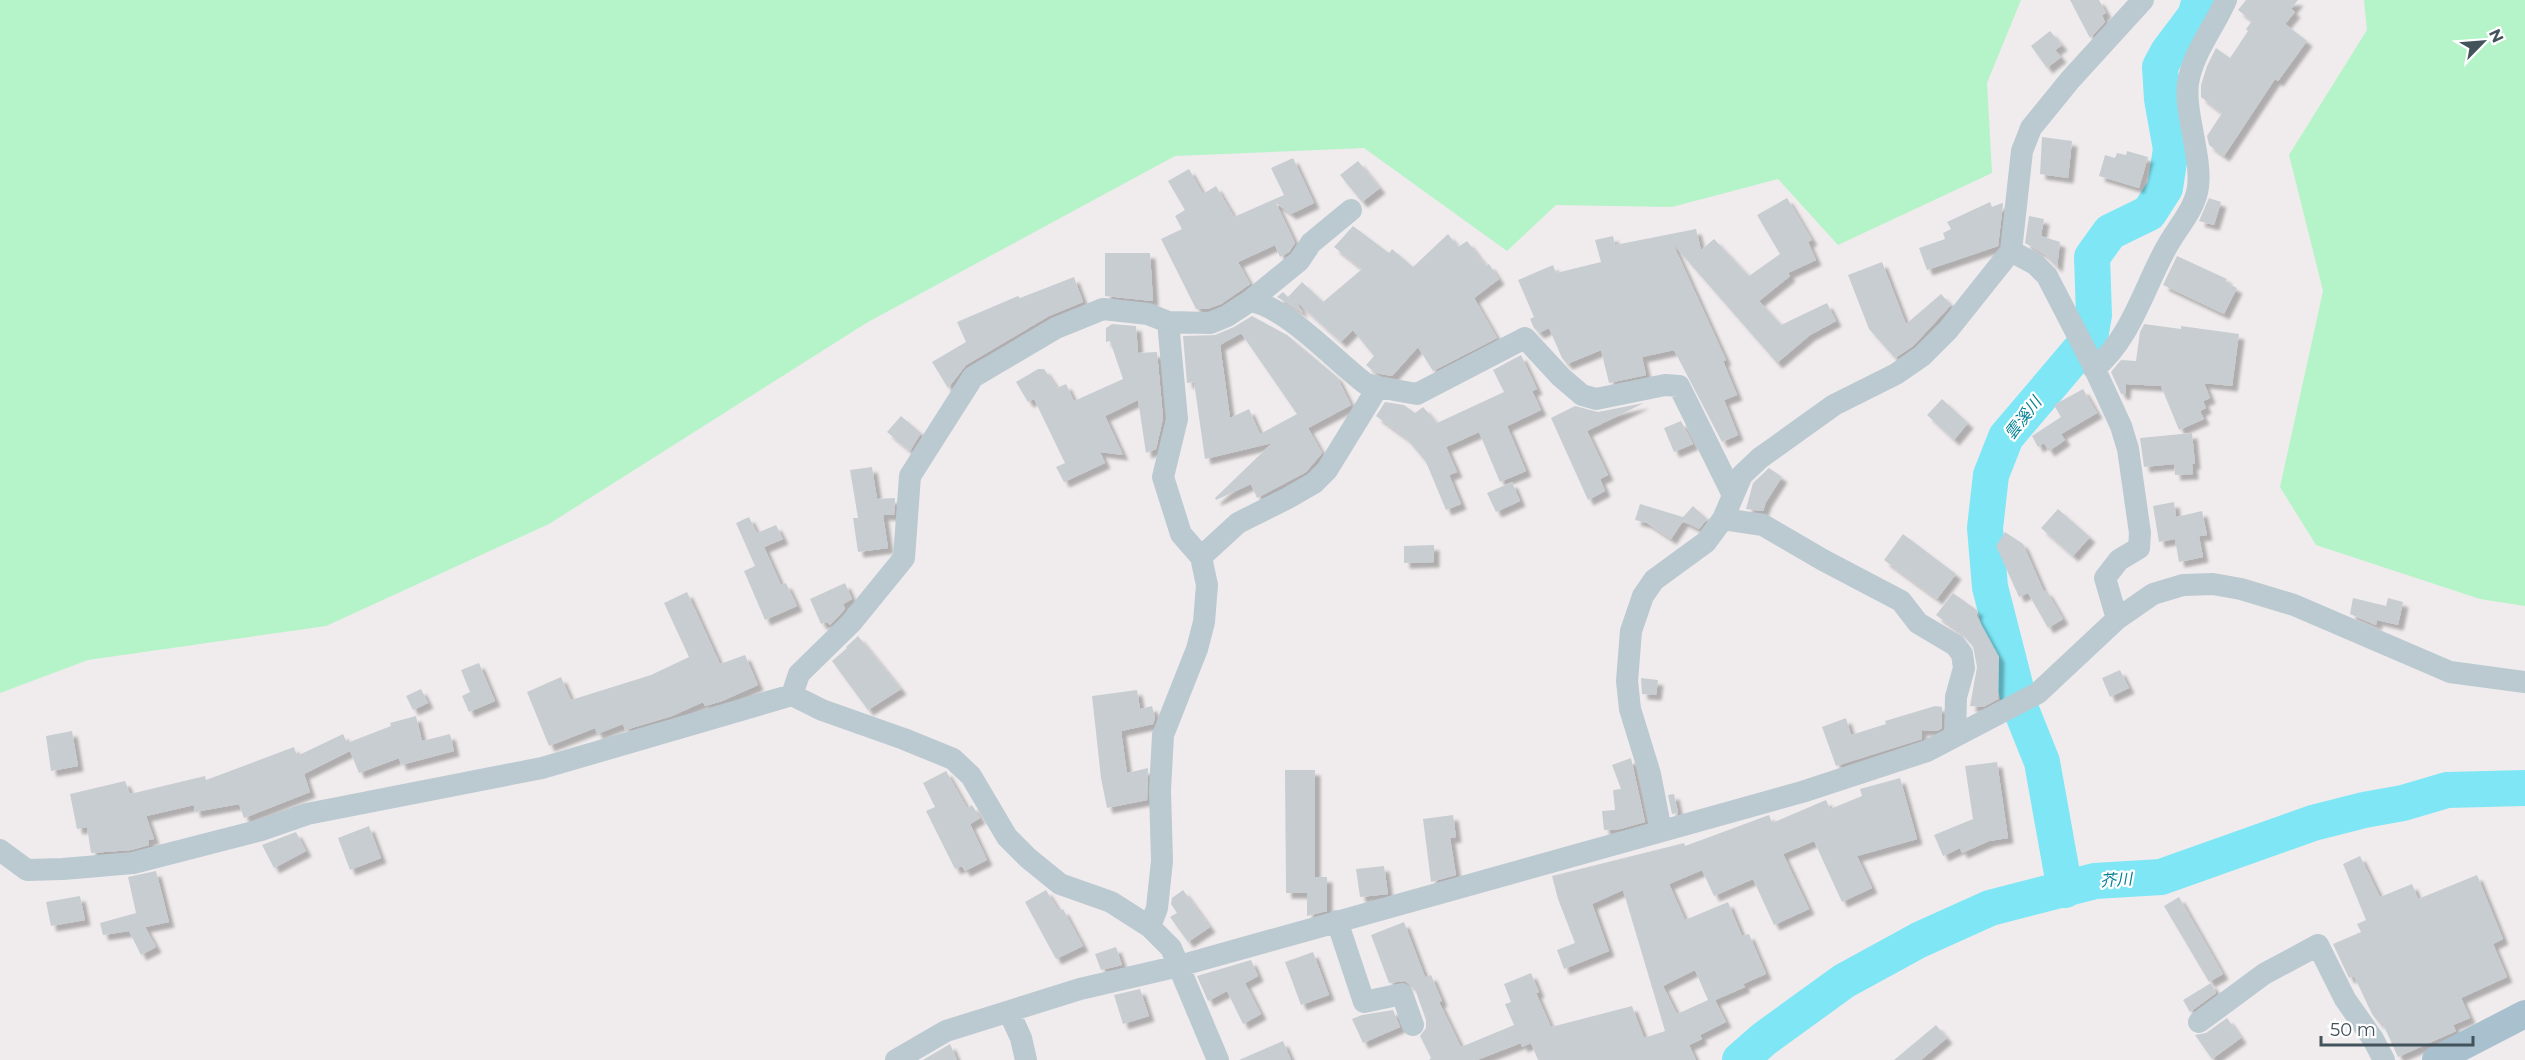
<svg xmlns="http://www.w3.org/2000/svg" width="2525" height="1060" font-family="Montserrat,'Noto Sans JP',sans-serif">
<defs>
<filter id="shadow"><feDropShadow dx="5.5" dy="5.5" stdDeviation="1.5" flood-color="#0004"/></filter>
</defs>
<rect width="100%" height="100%" fill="#f0eced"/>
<path fill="#b5f3c8" d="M0,0H2021L1987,83L1992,173L1838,245L1778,179L1672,207L1556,205L1507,251L1364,148L1175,156L868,322L549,524L326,626L88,660L0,693Z
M2364,0H2525V606L2480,599L2316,545L2280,487L2323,291L2289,155L2367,30Z"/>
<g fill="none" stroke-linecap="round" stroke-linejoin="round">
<path stroke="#7ee6f5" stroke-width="36" d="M2065,890L2042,762L2022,712L1990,587L1985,528L1991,475L2006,437L2090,338L2094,315L2092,257L2110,232L2149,213L2165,188L2171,149L2162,99L2160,67L2168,52L2195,16L2200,0
M1740,1060L1764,1039L1844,981L1919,940L1990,908L2095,881L2161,877L2313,823L2364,810L2403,803L2447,790L2525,788"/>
</g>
<path fill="#c8cdd2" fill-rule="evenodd" filter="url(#shadow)" d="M2070,0H2099L2106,13L2102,15L2105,22L2090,38Z
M2246,0H2298L2291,9L2295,12L2285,24L2307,41L2278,81L2275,79L2224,156L2209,145L2207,136L2222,113L2201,97V85L2207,66L2216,48L2230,58L2248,31L2246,29L2252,21L2238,10Z
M2050,31L2062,45L2055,50L2061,57L2047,68L2031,46Z
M2042,137L2072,141L2068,178L2040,174Z
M2127,151L2148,157L2139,188L2099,176L2105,155L2115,158L2117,153L2126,155Z
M1293,158L1314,203L1291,214L1276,203L1295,243L1289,252L1280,257L1275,245L1238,262L1250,284L1221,304L1207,309H1196L1161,239L1182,229L1175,216L1185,210L1168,181L1189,169L1203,194L1216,186L1234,217L1284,195L1271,168Z
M1358,161L1380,188L1362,202L1340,175Z
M1787,198L1812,240L1808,242L1816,260L1788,273L1790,276L1759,301L1781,325L1827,303L1836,321L1810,335L1777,363L1673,244L1726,360L1723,361L1737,395L1724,400L1738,435L1722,442L1674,350L1642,357L1646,375L1609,383L1601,350L1567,364L1562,358L1549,328L1539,333L1534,328L1530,319L1534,317L1518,280L1553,265L1556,273L1601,262L1595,240L1613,236L1615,245L1696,229L1701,250L1714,239L1749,276L1780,254L1757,215Z
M2209,198L2221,202L2214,225L2199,221Z
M1990,202L1992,207L2002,203L2003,204L1998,246L1927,270L1919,248L1945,239L1943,233L1951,229L1947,222Z
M2029,216L2044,219L2041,236L2060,242L2057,267L2044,254L2025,243Z
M1353,226L1389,253L1392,249L1413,267L1448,234L1458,247L1467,241L1486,266L1489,264L1499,279L1474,298L1497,338L1433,371L1418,347L1392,376L1381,374L1374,372L1366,365L1374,356L1353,330L1341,342L1296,301L1303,313L1277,297L1283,292L1288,297L1302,282L1323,302L1362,269L1334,247Z
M1105,253H1150L1153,301L1105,296Z
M2177,256L2227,279L2225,282L2237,288L2224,314L2163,285Z
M1882,262L1906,324L1941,294L1951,305L1913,346L1895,358L1869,329L1848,275Z
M1074,277L1083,302L1049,316L966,365L948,388L932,362L966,342L957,322L1018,296L1020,298Z
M1252,316L1287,335L1337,377L1351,405L1308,428L1322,453L1306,472L1257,498L1251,484L1216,500L1215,498L1272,443L1205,459L1194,382L1187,383L1183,336L1215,335L1234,327ZM1241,333L1297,414L1260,434L1249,409L1230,418L1220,345Z
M1112,324L1136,326L1138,353L1157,352L1163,418L1156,449L1146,453L1138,400L1105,416L1123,455L1100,452L1105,463L1064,482L1056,467L1065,463L1034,399L1028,402L1016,382L1038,369H1044L1057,388L1066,384L1074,401L1123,379L1110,341L1106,342V328Z
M2144,324L2181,329V326L2239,334L2232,386L2204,383L2210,398L2203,401L2206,408L2200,411L2204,419L2179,430L2161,386L2126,384L2125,394H2121L2111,372L2121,360L2136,361L2140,332Z
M1521,355L1537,389L1532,391L1541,410L1507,426L1526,471L1500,482L1479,432L1446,447L1457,472L1449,475L1461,504L1446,510L1426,462L1406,438L1376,416L1385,402L1404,405L1415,413L1423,407L1437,423L1504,392L1493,370Z
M2083,389L2097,413L2061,434L2065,440L2049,451L2044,443L2038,447L2032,436L2061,417L2054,405Z
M1942,399L1968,423L1954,440L1927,415Z
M1644,403L1587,431L1608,475L1600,479L1605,491L1588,500L1551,418L1575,406L1598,412Z
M901,416L921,433L910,451L887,432Z
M1681,421L1693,444L1674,452L1664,428Z
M2192,433L2195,464H2192L2193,474L2175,475L2174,464L2144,467L2140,438Z
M872,467L877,499L895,498L894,515H883L888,548L858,552L853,518H858L850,470Z
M1769,468L1782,477L1766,502L1763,511L1746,509L1753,483Z
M1512,482L1520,501L1496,512L1487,493Z
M2174,502L2176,517L2202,511L2207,535L2199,536L2203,557L2179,562L2175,539L2159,542L2153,506Z
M1640,504L1683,517L1693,506L1707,519L1699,529L1683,521L1671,539L1647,523L1635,520Z
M2058,509L2090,537L2073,556L2041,528Z
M749,517L757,533L776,525L783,539L764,547L781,585L786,583L797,606L765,620L744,571L755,566L736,523Z
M2005,532L2023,544L2044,592L2046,590L2063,619L2048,628L2028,593L2019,597L1996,546Z
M1903,534L1956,574L1937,599L1884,560Z
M1434,545V562L1404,563V546Z
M845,583L852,599L843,604L845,609L830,625L827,622L821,624L810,599Z
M687,592L720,664L745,655L758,685L722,701L705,706L703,702L672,716L625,730L623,724L597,734L595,728L549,746L527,692L561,677L571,700L651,675L689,657L664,603Z
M1953,593L1978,611L1976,615L1999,657L1998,699L1983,707L1970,706L1977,667L1973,646L1962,634L1936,615Z
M2353,598L2386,606L2388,598L2403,602L2398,625L2377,620L2376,625L2350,614Z
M858,636L901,689L868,710L832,661L847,648L846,647Z
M479,663L495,701L469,712L462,696L470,692L461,670Z
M2120,670L2129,688L2110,697L2102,678Z
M1641,678L1658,680L1656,695L1642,694Z
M421,689L428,703L413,710L406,696Z
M1137,690L1140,709L1152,706L1155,718L1153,724L1121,731L1127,773L1148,768L1147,800L1107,808L1101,778L1092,696Z
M1935,706L1942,707V728L1937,731L1921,730L1922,739L1836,766L1822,727L1846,718L1851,735L1886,724L1885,721Z
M416,716L422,741L450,734L454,751L401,765L399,758L359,773L350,751L304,774L310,792L244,818L239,804L195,812L194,805L146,816L154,839L148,840L149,845L131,850L91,853L87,827L77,829L70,794L125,781L130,794L205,776L206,780L294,747L297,756L343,734L347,743L391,726L390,723Z
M72,731L78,766L51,771L46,736Z
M1631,758L1645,822L1620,829L1604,830L1602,811L1615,810L1613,790L1621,789L1612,765Z
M1997,762L2008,838L1989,841L1962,853L1960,848L1943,856L1934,835L1973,819L1965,766Z
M1285,770H1315V877H1327V911L1307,916V893H1286Z
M946,771L967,808L972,805L980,818L970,824L987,860L965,871L962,866L955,869L926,811L935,807L923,783Z
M1900,778L1917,839L1857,856L1872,888L1842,902L1814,841L1783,854L1809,909L1774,925L1753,879L1714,896L1702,870L1669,884L1685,920L1728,902L1742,936L1749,934L1766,974L1743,984L1745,987L1715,1000L1726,1022L1700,1035L1702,1039L1689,1045L1696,1060H1538L1531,1043L1522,1047L1521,1043L1477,1060H1429L1431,1058L1420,1036L1426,1028V1020L1415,989L1405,981L1389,983L1371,935L1404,922L1425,977L1431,975L1442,1001L1439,1002L1461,1047L1514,1025L1505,1004L1511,1002L1504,984L1531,973L1539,992L1536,993L1551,1027L1632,1006L1644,1038L1665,1031L1623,890L1592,904L1609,951L1564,969L1557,950L1575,943L1558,899L1552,876L1684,843L1685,846L1769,815L1772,823L1826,800L1830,809L1862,796L1860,789ZM1695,970L1708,1000L1677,1014L1663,986Z
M1674,794L1678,813L1672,814L1668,795Z
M1453,815L1456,837L1450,838L1456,875L1431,882L1423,819Z
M369,826L381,858L350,870L338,838Z
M296,832L306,851L274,868L262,845Z
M2360,856L2380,897L2412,884L2418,899L2477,875L2503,939L2493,944L2507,977L2461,998L2470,1018L2453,1025L2456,1031L2398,1057L2382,1022L2379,1023L2372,1014L2354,976L2349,978L2333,944L2361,932L2357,924L2366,920L2343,864Z
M1384,866L1388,894L1360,897L1356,869Z
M156,871L169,922L145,927L156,947L141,955L129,931L103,935L100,923L136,913L128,877Z
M1046,890L1059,911L1063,909L1083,946L1056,959L1025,902Z
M1183,890L1210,927L1188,942L1170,917L1177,913L1171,904L1172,898Z
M80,896L85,920L51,926L46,902Z
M2179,897L2223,974L2209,982L2164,906Z
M1116,947L1122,965L1101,970L1095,954Z
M1313,952L1329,995L1301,1005L1285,962Z
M1251,960L1258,976L1245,983L1261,1014L1243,1024L1227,991L1208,1001L1197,976Z
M2211,983L2216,993L2190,1012L2183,1000Z
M1140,989L1149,1016L1123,1024L1114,995Z
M1393,1010L1400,1027L1363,1043L1352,1019L1362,1015Z
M2227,1018L2241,1038L2212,1059L2195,1035L2206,1033Z
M1936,1025L1947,1038L1921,1060H1894Z
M1283,1041L1291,1060H1239Z
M950,1044L957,1060H923Z"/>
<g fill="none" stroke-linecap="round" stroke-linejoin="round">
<path stroke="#bbc9d1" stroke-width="22" d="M2011,251L2035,264L2047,276L2092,363L2121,426L2128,449L2140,533L2139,548L2119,560L2105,578L2117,619
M1250,301C1287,307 1335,361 1366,384L1378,387
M2094,369C2130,339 2143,291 2164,252C2174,231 2195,211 2198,187C2202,157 2184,112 2188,83C2193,52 2214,28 2226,0
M1723,519L1763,525L1823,560L1901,601L1918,623L1955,645L1962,654L1964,668L1956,697L1955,735
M1201,557L1238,523L1288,498L1314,483L1327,470L1378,387L1417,394L1525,338L1561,377L1582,395L1596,399L1665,385L1679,386L1733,495
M792,695L799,674L851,623L904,558L910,476L973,377L1056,328L1103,309L1148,314L1168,322L1210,323L1227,316L1250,301L1299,261L1311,243L1351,210
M1661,831L1650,774L1630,709L1627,681L1631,631L1643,596L1654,580L1706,542L1723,519L1742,475L1760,458L1834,405L1896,374L1922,356L1948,330L2011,251L2022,151L2031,128L2070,80L2143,0
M0,850L27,870L63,869L133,863L261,830L307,814L542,768L792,695L822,710L904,739L953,759L971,776L1007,837L1028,858L1060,884L1111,902L1150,927L1171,948L1218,1060
M1337,921L1364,1002L1402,994L1413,1025
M1150,927L1157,908L1162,861L1160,790L1163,735L1197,649L1204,622L1207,585L1201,557L1181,534L1163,477L1177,419L1168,322
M1009,1012L1021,1038L1026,1060
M2199,1022L2264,974L2318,945L2345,999L2373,1039L2384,1060
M896,1060L946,1031L1080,989L1179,966L1802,792L1927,751L2038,693L2117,619L2153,594L2183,585L2213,584L2241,589L2294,605L2450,672L2525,682"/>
<path stroke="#a9c0cf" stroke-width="28" d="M2436,1060L2525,1014"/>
</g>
<g text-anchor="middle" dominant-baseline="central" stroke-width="4.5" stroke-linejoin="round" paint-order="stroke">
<g font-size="16" font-style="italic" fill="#038093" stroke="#fff">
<text transform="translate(2023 418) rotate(-52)">雲溪川</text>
<text transform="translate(2116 880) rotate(-4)">芥川</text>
</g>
</g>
<g transform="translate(2483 42) rotate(65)" stroke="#ffffff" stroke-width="4.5" paint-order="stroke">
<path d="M0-4.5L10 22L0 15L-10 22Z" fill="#43535c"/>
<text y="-9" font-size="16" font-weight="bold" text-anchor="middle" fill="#43535c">N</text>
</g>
<path d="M2321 1036v9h152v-9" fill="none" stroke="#43535c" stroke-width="3"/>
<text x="2330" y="1036" font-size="18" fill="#43535c" stroke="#ffffff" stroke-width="4.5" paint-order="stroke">50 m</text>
</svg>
